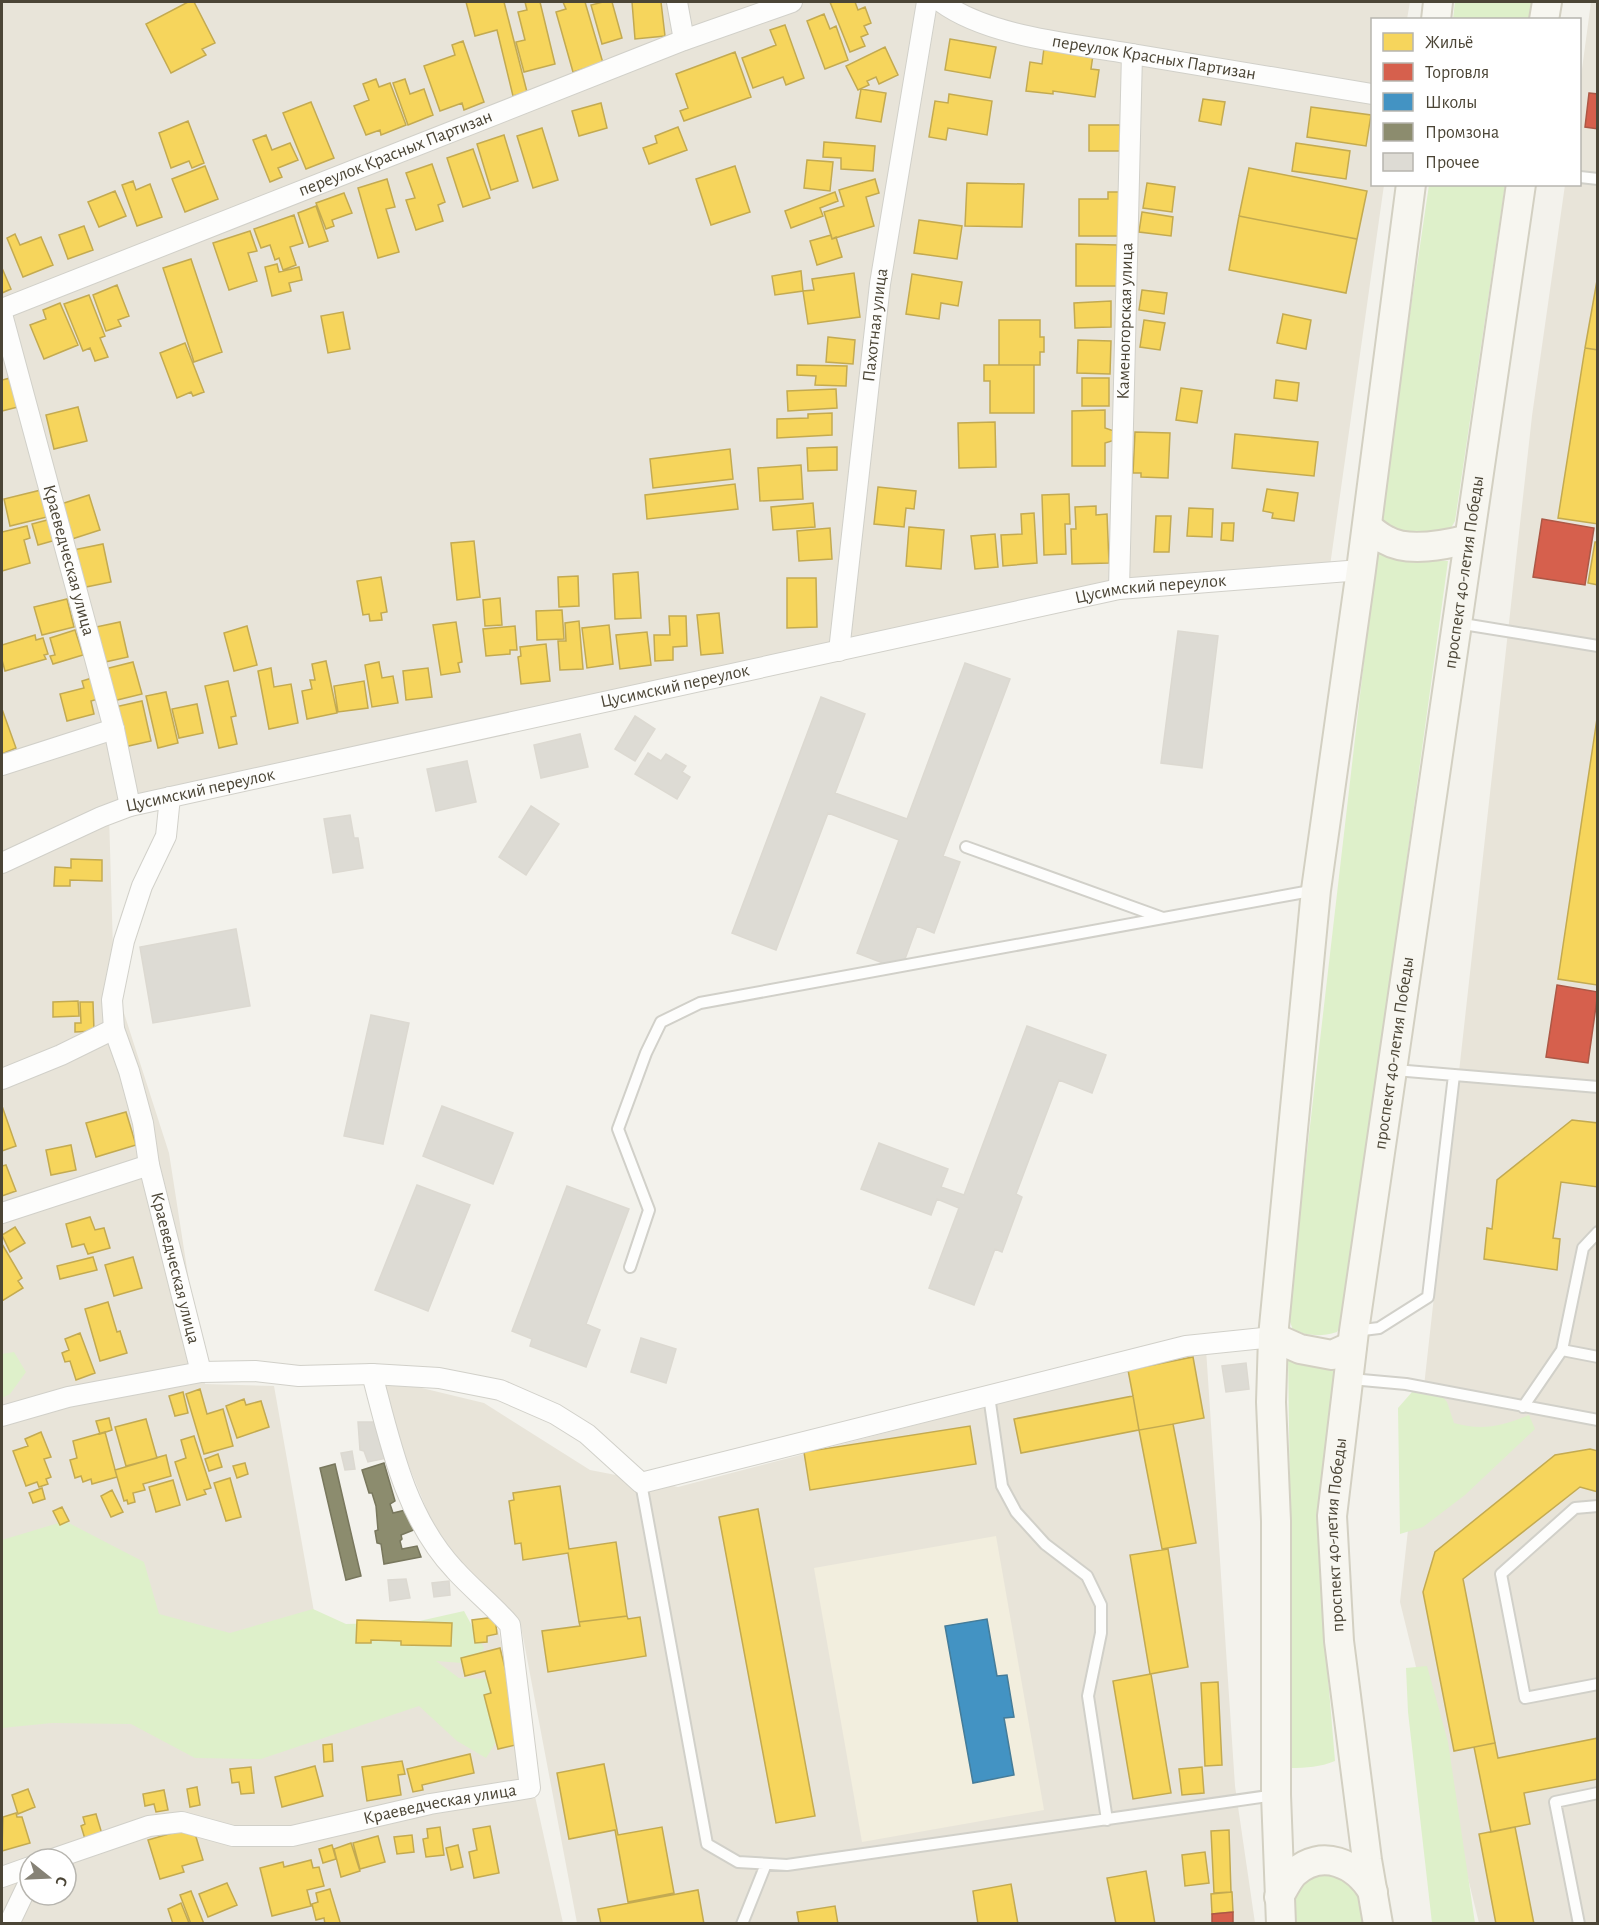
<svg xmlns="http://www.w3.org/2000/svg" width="1599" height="1925" font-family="'Alegreya Sans',sans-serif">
<rect width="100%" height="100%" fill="#f3f2ec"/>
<path fill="#e8e4d9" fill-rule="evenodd" d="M2,2H1410L1407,19L1372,20V184L1384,185L1328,580L1124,596L109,815L114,982L169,1153L205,1384L274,1386L321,1651L498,1629L563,1923L2,1924ZM30,1859H66V1895H30Z
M1591,2H1597V1923H1479L1400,1602L1532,416L1565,185L1580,184V84Z
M1206,1349L1235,1786L1255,1923H577L520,1621L444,1552L372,1376L484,1403L590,1470L678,1487Z"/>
<path fill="#f2eede" d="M996,1536L1044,1810L862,1842L814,1568Z"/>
<path fill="#def0ca" d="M1455,2H1532L1529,19H1453Z
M1429,185H1505L1455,521L1447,535L1412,538L1379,523Z
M1377,549L1429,560L1448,561L1343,1320L1337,1332C1320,1337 1310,1336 1293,1330L1288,1316Z
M14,1352L26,1372L10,1394L2,1398V1354Z
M1288,1353L1339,1361L1325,1642L1335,1761C1320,1767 1307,1768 1290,1768L1292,1639Z
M1436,1389L1447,1402L1454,1423C1483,1431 1502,1426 1529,1415L1535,1429L1465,1495L1423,1527L1400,1534L1398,1408L1412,1392Z
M65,1521L144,1562L159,1614L230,1633L313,1609L346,1624L415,1622L464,1611L484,1648L475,1664L436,1661L459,1678L487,1679L497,1699L500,1736L486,1758L457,1741L419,1706L261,1759L195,1758L131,1724L52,1723L2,1728V1540Z
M1427,1666L1448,1742L1475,1923H1432L1408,1712L1406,1668Z
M1315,1869L1350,1875L1366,1911L1362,1923H1289L1291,1887Z"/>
<path fill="#f6d55c" stroke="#c3aa51" stroke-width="1.5" d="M188,2H194L215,43L202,49L206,55L171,73L146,24Z
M466,2H504L527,92L513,96L497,30L475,36Z
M525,2H540L555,64L524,72L516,42L525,40L518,12L527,10Z
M563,2H585L603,63L573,72L556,12L566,9Z
M603,2H612L622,38L602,44L591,5Z
M632,2H661L665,36L635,39Z
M830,2H855L858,10L865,7L871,23L864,26L868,34L861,37L865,46L850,52Z
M824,14L830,29L836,26L848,60L825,69L807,21Z
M785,25L804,78L786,85L783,77L753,88L742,58L776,45L770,30Z
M950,39L996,47L990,78L945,70Z
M463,41L484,102L464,110L462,103L440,111L424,66L455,55L452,45Z
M885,47L898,75L879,84L876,77L867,81L869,85L858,90L846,66Z
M1044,48L1093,55L1091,69L1099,70L1095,97L1053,91V94L1026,91L1030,62L1042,64Z
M735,52L751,97L684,121L680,111L688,108L676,74Z
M376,79L379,87L390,83L406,125L381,135L380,130L366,135L354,106L369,100L363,84Z
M405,79L410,94L424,89L433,115L408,125L393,83Z
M861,89L886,93L881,122L856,118Z
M949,94L992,101L987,135L948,128L946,140L929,137L935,101L948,103Z
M1203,99L1225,102L1221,125L1199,121Z
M311,102L334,158L306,169L283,113Z
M601,103L607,128L579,136L572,111Z
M1311,107L1371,115L1366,146L1307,137Z
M188,121L204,163L192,168L189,161L171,168L159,133Z
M1089,125H1120L1121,151H1089Z
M678,127L687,150L649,164L643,148L657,143L655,136Z
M542,128L558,180L533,188L517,136Z
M266,135L272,150L290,143L298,160L278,168L282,177L270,182L253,140Z
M504,135L518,181L491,190L477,144Z
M824,142L875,146L873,171L841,169V158L823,157Z
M1296,143L1350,151L1346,179L1292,171Z
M473,149L490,198L463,207L447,158Z
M807,160L833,162L830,191L804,188Z
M432,164L445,202L438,205L443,221L416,230L406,200L415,198L406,173Z
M205,166L218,199L185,212L172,179Z
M735,166L750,212L711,225L696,179Z
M1249,168L1367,191L1357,239L1239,216Z
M387,179L395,207L386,209L399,252L378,258L358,188Z
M875,179L879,193L866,197L874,226L832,239L824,212L844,206L839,190Z
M133,181L136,190L150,184L162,217L137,226L122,185Z
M967,183L1024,184L1022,227L965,226Z
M1147,183L1175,187L1172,212L1143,208Z
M115,191L126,216L99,227L88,202Z
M835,192L838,201L820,208L823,216L791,228L785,211Z
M1108,192H1120L1119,236H1079V199H1108Z
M344,193L352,213L332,220L334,226L326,229L316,203Z
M316,206L328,241L309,247L298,213Z
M1142,212L1173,217L1171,236L1139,232Z
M294,215L303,243L290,247L296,265L283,270L279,258L275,260L270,245L261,248L254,229Z
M1239,216L1357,239L1346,293L1229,270Z
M919,220L962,226L957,259L914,253Z
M84,226L93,250L68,259L59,235Z
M250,231L257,251L248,253L257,281L229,290L213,243Z
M15,234L20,245L41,237L53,265L23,277L7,238Z
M831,235L832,239L836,237L842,257L817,265L810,241Z
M1076,244L1117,245V286H1076Z
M191,259L222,352L194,362L163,268Z
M277,264L279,272L299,267L302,280L289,283L291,291L272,296L265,267Z
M2,268L11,289L2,293Z
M801,271L803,291L775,295L772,276Z
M854,273L860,317L808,324L803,291L814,290L812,279Z
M912,274L962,282L958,306L941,303L939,319L906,314Z
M1598,275V350L1585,348Z
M117,285L129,316L118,320L121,326L106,331L93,295Z
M1142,290L1167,293L1164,314L1139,310Z
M89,295L105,336L100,338L108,357L95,361L90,348L83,351L64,304Z
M1111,301V327L1075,328L1074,303Z
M60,303L78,345L44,359L30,325L46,319L43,310Z
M343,312L350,349L328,353L321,316Z
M1283,314L1311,320L1306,349L1277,343Z
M999,320H1040V337H1044V352H1040V365H999Z
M1144,320L1165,323L1160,350L1140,347Z
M828,337L855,340L853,364L826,362Z
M1078,340L1111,341L1110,374L1077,373Z
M185,343L204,392L193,396L191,392L177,398L160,353Z
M1585,348L1598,350V524L1558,518Z
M797,365L847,366L846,386L815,385L816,376L797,375Z
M984,365H1034V413H990V381H984Z
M10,378L18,407L2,411V380Z
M1082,378H1109V406H1082Z
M1276,380L1299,383L1297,401L1274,398Z
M1181,388L1202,391L1197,423L1176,420Z
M836,389L837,408L788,411L787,391Z
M78,407L87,441L54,449L46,415Z
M1105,410V428L1114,431L1115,440L1105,443V466H1072V411Z
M832,413V435L777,438V419L808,418V414Z
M995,422L996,467L959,468L958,423Z
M1135,432L1170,433L1168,478L1141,477V473H1133Z
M1235,434L1318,442L1314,476L1232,468Z
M837,447V470L808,471L807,448Z
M730,449L733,479L653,488L650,459Z
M801,465L803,499L760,501L758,468Z
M735,484L738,509L647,519L645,495Z
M878,487L916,491L914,509L906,508L904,527L874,524Z
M1267,489L1298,493L1294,521L1272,518L1273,513L1263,511Z
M41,490L47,517L10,526L4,499Z
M1069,494L1070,524H1065L1066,554L1044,555L1042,495Z
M89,495L100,530L72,539L61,504Z
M813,503L815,527L773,530L771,507Z
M1096,506V515L1107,514L1109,563L1072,564L1071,529H1076L1075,507Z
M1189,508L1213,509L1212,537L1187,536Z
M1034,513L1037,563L1003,566L1001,535L1022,534L1021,514Z
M1156,516H1171L1169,552H1154Z
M51,519L56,540L38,545L32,524Z
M1222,523H1234L1233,541L1221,540Z
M27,526L30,538L24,540L30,563L2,571V532Z
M909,527L944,530L941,569L906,566Z
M830,528L832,559L799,561L797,531Z
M995,534L998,567L975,569L971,536Z
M474,541L480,597L457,600L451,543Z
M1595,542H1598V585L1588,583Z
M103,544L111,582L81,588L73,550Z
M638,572L641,618L615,619L613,574Z
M578,576L579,606L559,607L558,577Z
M381,577L387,612L381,613L382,620L370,621L369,614L363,615L357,581Z
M787,578H816L817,627L787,628Z
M500,598L502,625L485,626L483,600Z
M67,599L74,627L42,635L34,607Z
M562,610L564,639L537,640L536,611Z
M719,613L723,653L701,655L697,615Z
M669,616H686L687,646L673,647V660L655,661L654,635H670Z
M579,621L583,669L560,670L558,641H566L565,623Z
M120,622L128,657L105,662L96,627Z
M456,622L462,662L458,663L460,672L441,675L433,625Z
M609,625L613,664L587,668L582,628Z
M247,626L257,665L234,671L224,633Z
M515,626L517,650H510V654L486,656L483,629Z
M75,630L83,655L53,664L50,656L55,655L50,638Z
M647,632L651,665L620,669L616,635Z
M35,635L36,640L43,638L48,654L44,655L46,659L5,671L2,660V645Z
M546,644L550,681L521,684L518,657L521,656L520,647Z
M326,661L337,713L307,719L302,691L312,689L310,680H315L312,664Z
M133,662L142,694L113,701L105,669Z
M379,662L382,678L393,676L398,703L372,707L365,665Z
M271,668L274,687L291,684L298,723L269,729L258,671Z
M428,668L432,697L406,700L403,671Z
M92,678L98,699L91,701L94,714L67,721L60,694L84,688L82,681Z
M228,681L236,716L231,717L237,744L219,748L205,686Z
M364,681L368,708L338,712L334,686Z
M166,692L178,743L158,748L146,696Z
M142,701L151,741L124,747L115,707Z
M197,704L203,733L179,738L172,709Z
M2,709L16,748L2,754Z
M1598,712V981L1597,985L1558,979Z
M71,859L102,860V881L70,880V886H54L55,867L71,868Z
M78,1001L79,1016L53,1017V1002Z
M80,1002H93L94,1031L75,1032V1023H81Z
M2,1106L16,1146L2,1151Z
M126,1112L136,1145L96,1157L86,1123Z
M1572,1120L1598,1123V1187L1561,1182L1553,1238L1560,1239L1557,1270L1484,1259L1487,1228L1492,1229L1497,1180Z
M71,1145L76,1170L51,1175L46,1150Z
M6,1165L16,1191L2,1196V1166Z
M90,1217L95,1230L104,1228L110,1248L88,1254L84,1244L72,1247L66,1224Z
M15,1227L25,1243L10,1252L2,1235Z
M2,1244L22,1278L18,1281L23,1288L2,1301Z
M93,1257L97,1270L60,1279L57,1266Z
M133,1257L142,1288L114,1296L105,1265Z
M108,1302L117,1332L120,1331L127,1353L100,1361L85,1309Z
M80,1333L95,1373L76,1380L70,1361L65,1362L62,1353L69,1350L65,1339Z
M1193,1357L1204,1418L1173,1424L1196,1543L1162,1549L1139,1430L1021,1453L1014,1419L1133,1396L1128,1370Z
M200,1389L207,1414L223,1409L233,1446L204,1454L186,1394Z
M183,1392L188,1413L175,1416L169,1396Z
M1133,1396L1139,1430L1021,1453L1014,1419Z
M244,1399L246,1405L261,1401L269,1427L237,1438L226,1406Z
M109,1418L112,1430L100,1434L96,1421Z
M146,1419L157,1458L126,1466L115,1427Z
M1173,1424L1196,1543L1162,1549L1139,1430Z
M970,1426L976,1464L810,1490L804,1452Z
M41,1432L51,1457L44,1459L51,1477L46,1479L48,1484L39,1487L37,1482L26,1486L13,1451L28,1446L25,1439Z
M105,1432L117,1477L92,1484L91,1479L83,1482L81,1476L75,1478L70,1460L77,1458L73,1441Z
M194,1436L211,1488L204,1490L206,1494L187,1500L175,1462L186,1458L181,1440Z
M1590,1449L1598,1451V1492L1580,1487L1463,1579L1495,1743L1454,1751L1423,1592L1435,1552L1555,1455Z
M218,1454L222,1467L209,1471L205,1459Z
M166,1455L171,1476L143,1484L145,1490L133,1493L135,1502L128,1504L127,1500L124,1501L115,1470Z
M245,1463L248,1474L237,1478L233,1466Z
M230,1478L241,1517L226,1521L214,1483Z
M173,1480L180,1505L156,1512L149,1487Z
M560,1486L569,1549L616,1542L627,1616L579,1622L568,1553L523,1560L521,1543L515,1544L509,1501L514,1500L513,1493Z
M42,1488L45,1499L33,1503L29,1493Z
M112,1490L123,1512L111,1517L101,1496Z
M62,1507L69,1521L60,1525L53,1511Z
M758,1509L815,1816L776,1823L719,1517Z
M1168,1549L1188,1667L1150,1674L1130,1555Z
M627,1616L628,1619L640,1617L646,1656L548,1672L542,1631L580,1626L579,1622Z
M495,1617L497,1634L487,1636V1642L475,1643L472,1620Z
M357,1620L452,1623L451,1646L401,1645V1641L371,1640V1643H356Z
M500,1648L524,1743L498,1749L484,1695L491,1693L485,1671L465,1676L461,1658Z
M1151,1674L1171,1793L1133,1799L1113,1681Z
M1218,1682L1222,1765L1205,1766L1201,1683Z
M1598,1738V1779L1524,1793L1530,1824L1491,1832L1474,1747L1495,1743L1498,1758Z
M332,1744L333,1761L324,1762L323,1745Z
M470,1754L474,1773L422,1785L423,1790L413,1792L407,1769Z
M402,1761L405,1774L398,1775L401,1795L367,1801L362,1767Z
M604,1764L618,1835L662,1827L674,1893L628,1902L615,1830L569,1839L557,1773Z
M315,1766L323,1796L282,1807L275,1777Z
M251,1767L254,1793L241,1794L239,1782L232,1783L230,1769Z
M1202,1767L1204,1793L1182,1795L1179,1769Z
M197,1787L200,1805L190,1807L187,1789Z
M28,1789L35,1807L18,1814L12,1795Z
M164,1790L168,1810L156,1812L154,1804L145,1806L143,1794Z
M16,1813L17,1817H22L30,1843L2,1851L3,1817Z
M96,1814L102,1834L85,1839L81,1826L85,1824L83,1817Z
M490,1826L499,1873L474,1878L469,1852L477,1850L473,1829Z
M193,1827L203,1860L182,1866L184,1872L160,1879L148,1840Z
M440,1827L444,1855L426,1857L423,1839L428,1838L427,1829Z
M1515,1827L1534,1924H1496L1479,1834Z
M1229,1830L1231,1892L1214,1893L1211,1831Z
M412,1835L414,1852L397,1854L394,1837Z
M378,1836L385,1862L360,1869L353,1843Z
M351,1843L360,1871L341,1877L334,1849Z
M332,1845L336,1859L323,1863L319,1849Z
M458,1845L463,1867L451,1870L446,1848Z
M1205,1852L1209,1883L1185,1886L1182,1855Z
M311,1860L313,1868L319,1867L324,1886L307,1890L311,1906L272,1916L260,1868L283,1862L284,1867Z
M1146,1871L1155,1924H1116L1107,1878Z
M227,1883L237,1905L208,1917L199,1894Z
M1011,1884L1018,1924H978L973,1891Z
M330,1889L340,1922L336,1924H325L324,1918L316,1920L312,1904L318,1902L316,1893Z
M698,1890L704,1924H601L598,1909Z
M191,1891L204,1924H191L180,1895Z
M1232,1892L1233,1912L1212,1914L1211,1894Z
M181,1903L189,1923L173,1924L168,1909Z
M835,1906L838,1924H799L797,1912Z"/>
<path fill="#d6604d" stroke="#ac5846" stroke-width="1.5" d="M1589,93L1598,94V129L1585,127Z
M1542,519L1594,528L1585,585L1533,577Z
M1557,985L1598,992L1588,1063L1546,1057Z
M1233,1912V1924H1212V1914Z"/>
<path fill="#4393c3" stroke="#457c99" stroke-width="1.5" d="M987,1619L997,1676L1007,1675L1014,1717L1004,1718L1014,1775L973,1783L945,1626Z"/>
<path fill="#8c8c6e" stroke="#78775d" stroke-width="1.5" d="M384,1463L395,1501L390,1504L393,1513L410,1509L416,1529L401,1535L402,1539L400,1541L402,1549L417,1546L421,1557L384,1564L381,1544L377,1543L375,1531L378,1530L376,1506L372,1493H369L362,1470Z
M335,1464L361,1576L346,1580L320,1468Z"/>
<path fill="#dddbd4" stroke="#dcd9d1" stroke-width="1.5" d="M1178,631L1218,636L1202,768L1161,763Z
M965,663L1010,679L943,856L960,862L934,933L917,926L901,970L857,953L899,840L828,813L776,950L732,933L821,697L865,714L835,793L907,819Z
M635,716L655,729L635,761L615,749Z
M580,734L588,767L541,778L534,745Z
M648,753L661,761L666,754L686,766L682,772L690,777L677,799L635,774Z
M467,761L476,802L436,811L427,769Z
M531,806L559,824L526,875L499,857Z
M350,815L354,838H358L363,868L333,873L324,819Z
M236,929L250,1006L153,1023L140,947Z
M371,1015L409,1023L383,1144L344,1136Z
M1027,1026L1106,1055L1092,1093L1059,1080L1016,1194L1022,1197L1002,1252L995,1249L974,1305L929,1288L959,1208L937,1199L931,1215L861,1189L879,1143L948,1169L941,1187L964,1195Z
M442,1106L513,1133L493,1184L423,1156Z
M417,1185L470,1205L428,1311L375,1290Z
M567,1186L629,1209L586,1324L600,1330L586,1367L530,1346L532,1339L512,1331Z
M641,1338L676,1349L666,1383L631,1372Z
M1246,1363L1249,1389L1226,1392L1222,1366Z
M358,1422H375L381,1447L384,1448L387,1458L368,1462L364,1451L360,1450Z
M352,1451L355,1469L345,1470L341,1453Z
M406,1579L410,1598L390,1601L388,1580Z
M449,1581L450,1595L434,1597L432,1583Z"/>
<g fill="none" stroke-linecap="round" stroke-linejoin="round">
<defs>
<path id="lane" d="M1580,177L1598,179
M1457,623L1598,646
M966,847L1163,918
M1395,1070L1598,1087
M630,1267L649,1210L618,1129L646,1053L661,1022L700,1003L1316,890
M1355,1331L1379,1328L1428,1297L1454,1075
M1562,1350L1598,1357
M1351,1379L1406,1384L1598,1420
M989,1396L1002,1486L1016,1512L1045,1544L1087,1576L1101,1605V1633L1088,1696L1107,1820
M1523,1407L1562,1350L1583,1248L1598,1232
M641,1483L707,1844L738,1862L787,1865L1275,1795
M1598,1506L1575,1508L1501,1574L1525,1698L1598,1684
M742,1924L766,1864
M1579,1924L1555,1802L1598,1793"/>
<g id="street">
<path d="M677,2L684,40"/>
<path id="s1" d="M941,2C990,38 1078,44 1138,55C1216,68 1294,81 1372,94"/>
<path id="s2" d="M2,309L684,40L792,2"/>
<path id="s3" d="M2,314L114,729L130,806"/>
<path id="s4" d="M1119,589L1132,54"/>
<path id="s5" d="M839,651L880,284L927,2"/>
<path d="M2,765L114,729"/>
<path id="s6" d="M170,797L166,836L142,886L124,941L112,1000L114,1029L129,1071L143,1123L149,1165L201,1372"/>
<path id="s7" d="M2,863L101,817L130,806L1119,589L1361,570"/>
<path d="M2,1079L61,1055L114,1029"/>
<path d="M2,1213L149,1165"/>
<path d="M2,1416L68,1397L201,1372L255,1371L299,1376L372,1374L439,1378L500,1390L555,1414L587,1434L641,1483L1186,1346L1273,1337"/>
<path id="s8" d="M53,1859L149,1826L182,1822L233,1836H292L430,1804L530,1788L510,1625C493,1605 473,1590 455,1570C405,1517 390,1442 372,1374"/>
<path d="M2,1877L30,1867"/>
<path d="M9,1924L30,1880"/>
</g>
<g id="secondary">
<path d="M1436,20L1438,2"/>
<path d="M1544,20L1547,2"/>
<path d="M1367,527C1373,531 1379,537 1386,540C1408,553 1445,545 1469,539"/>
<path d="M1273,1337L1300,1349L1332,1355L1352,1346"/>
<path d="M1279,1897C1283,1890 1288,1879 1294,1873C1322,1848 1356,1863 1373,1892"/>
<path d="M1281,1924L1276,1795V1521L1271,1402L1273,1337L1316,890L1361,570L1411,184"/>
<path id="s9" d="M1378,1924L1367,1860L1339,1641L1332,1516L1354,1331L1521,184"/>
</g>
</defs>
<use href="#lane" stroke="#d1d0c9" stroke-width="14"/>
<use href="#street" stroke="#d1d0c9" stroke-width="22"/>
<use href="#secondary" stroke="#d3d0c2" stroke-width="32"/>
<use href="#lane" stroke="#fdfdfc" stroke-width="10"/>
<use href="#street" stroke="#fdfdfc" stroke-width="20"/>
<use href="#secondary" stroke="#f7f6f0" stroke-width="28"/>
</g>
<g text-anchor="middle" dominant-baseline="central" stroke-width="6" stroke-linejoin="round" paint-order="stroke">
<g font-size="18" fill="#4b4536" stroke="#fff">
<text stroke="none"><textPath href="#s1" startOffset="222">переулок Красных Партизан</textPath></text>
<text stroke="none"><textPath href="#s2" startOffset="423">переулок Красных Партизан</textPath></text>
<text stroke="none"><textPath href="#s4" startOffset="268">Каменогорская улица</textPath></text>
<text stroke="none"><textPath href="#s5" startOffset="328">Пахотная улица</textPath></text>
<text stroke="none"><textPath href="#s3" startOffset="255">Краеведческая улица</textPath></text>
<text stroke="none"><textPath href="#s9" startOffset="1364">проспект 40-летия Победы</textPath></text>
<text stroke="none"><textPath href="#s7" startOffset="1184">Цусимский переулок</textPath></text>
<text stroke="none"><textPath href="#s7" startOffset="698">Цусимский переулок</textPath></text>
<text stroke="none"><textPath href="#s7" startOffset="212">Цусимский переулок</textPath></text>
<text stroke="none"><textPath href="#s9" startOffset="878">проспект 40-летия Победы</textPath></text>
<text stroke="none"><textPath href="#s6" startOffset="489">Краеведческая улица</textPath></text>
<text stroke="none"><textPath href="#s9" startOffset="392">проспект 40-летия Победы</textPath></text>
<text stroke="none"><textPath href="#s8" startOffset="398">Краеведческая улица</textPath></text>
</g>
</g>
<rect width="1599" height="1925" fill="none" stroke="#4b4536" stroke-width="6"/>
<rect x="1371" y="18" width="210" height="168" fill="#ffffff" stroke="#b7b5af" stroke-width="1.5"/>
<rect x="1383" y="33" width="30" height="18" fill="#f6d55c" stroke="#b7b5af" stroke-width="1.5"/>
<text x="1425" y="48" font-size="18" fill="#4b4536">Жильё</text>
<rect x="1383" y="63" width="30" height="18" fill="#d6604d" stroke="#b7b5af" stroke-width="1.5"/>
<text x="1425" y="78" font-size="18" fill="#4b4536">Торговля</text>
<rect x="1383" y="93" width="30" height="18" fill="#4393c3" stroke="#b7b5af" stroke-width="1.5"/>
<text x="1425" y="108" font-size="18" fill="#4b4536">Школы</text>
<rect x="1383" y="123" width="30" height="18" fill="#8c8c6e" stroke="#b7b5af" stroke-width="1.5"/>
<text x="1425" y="138" font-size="18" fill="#4b4536">Промзона</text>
<rect x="1383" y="153" width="30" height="18" fill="#dddbd4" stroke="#b7b5af" stroke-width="1.5"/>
<text x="1425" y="168" font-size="18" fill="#4b4536">Прочее</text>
<g transform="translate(48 1877) rotate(108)"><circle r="28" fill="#ffffff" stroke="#b7b5af" stroke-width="1.5"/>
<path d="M0-4.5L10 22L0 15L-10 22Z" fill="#868276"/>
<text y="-9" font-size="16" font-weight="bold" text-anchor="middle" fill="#4b4536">С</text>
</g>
</svg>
